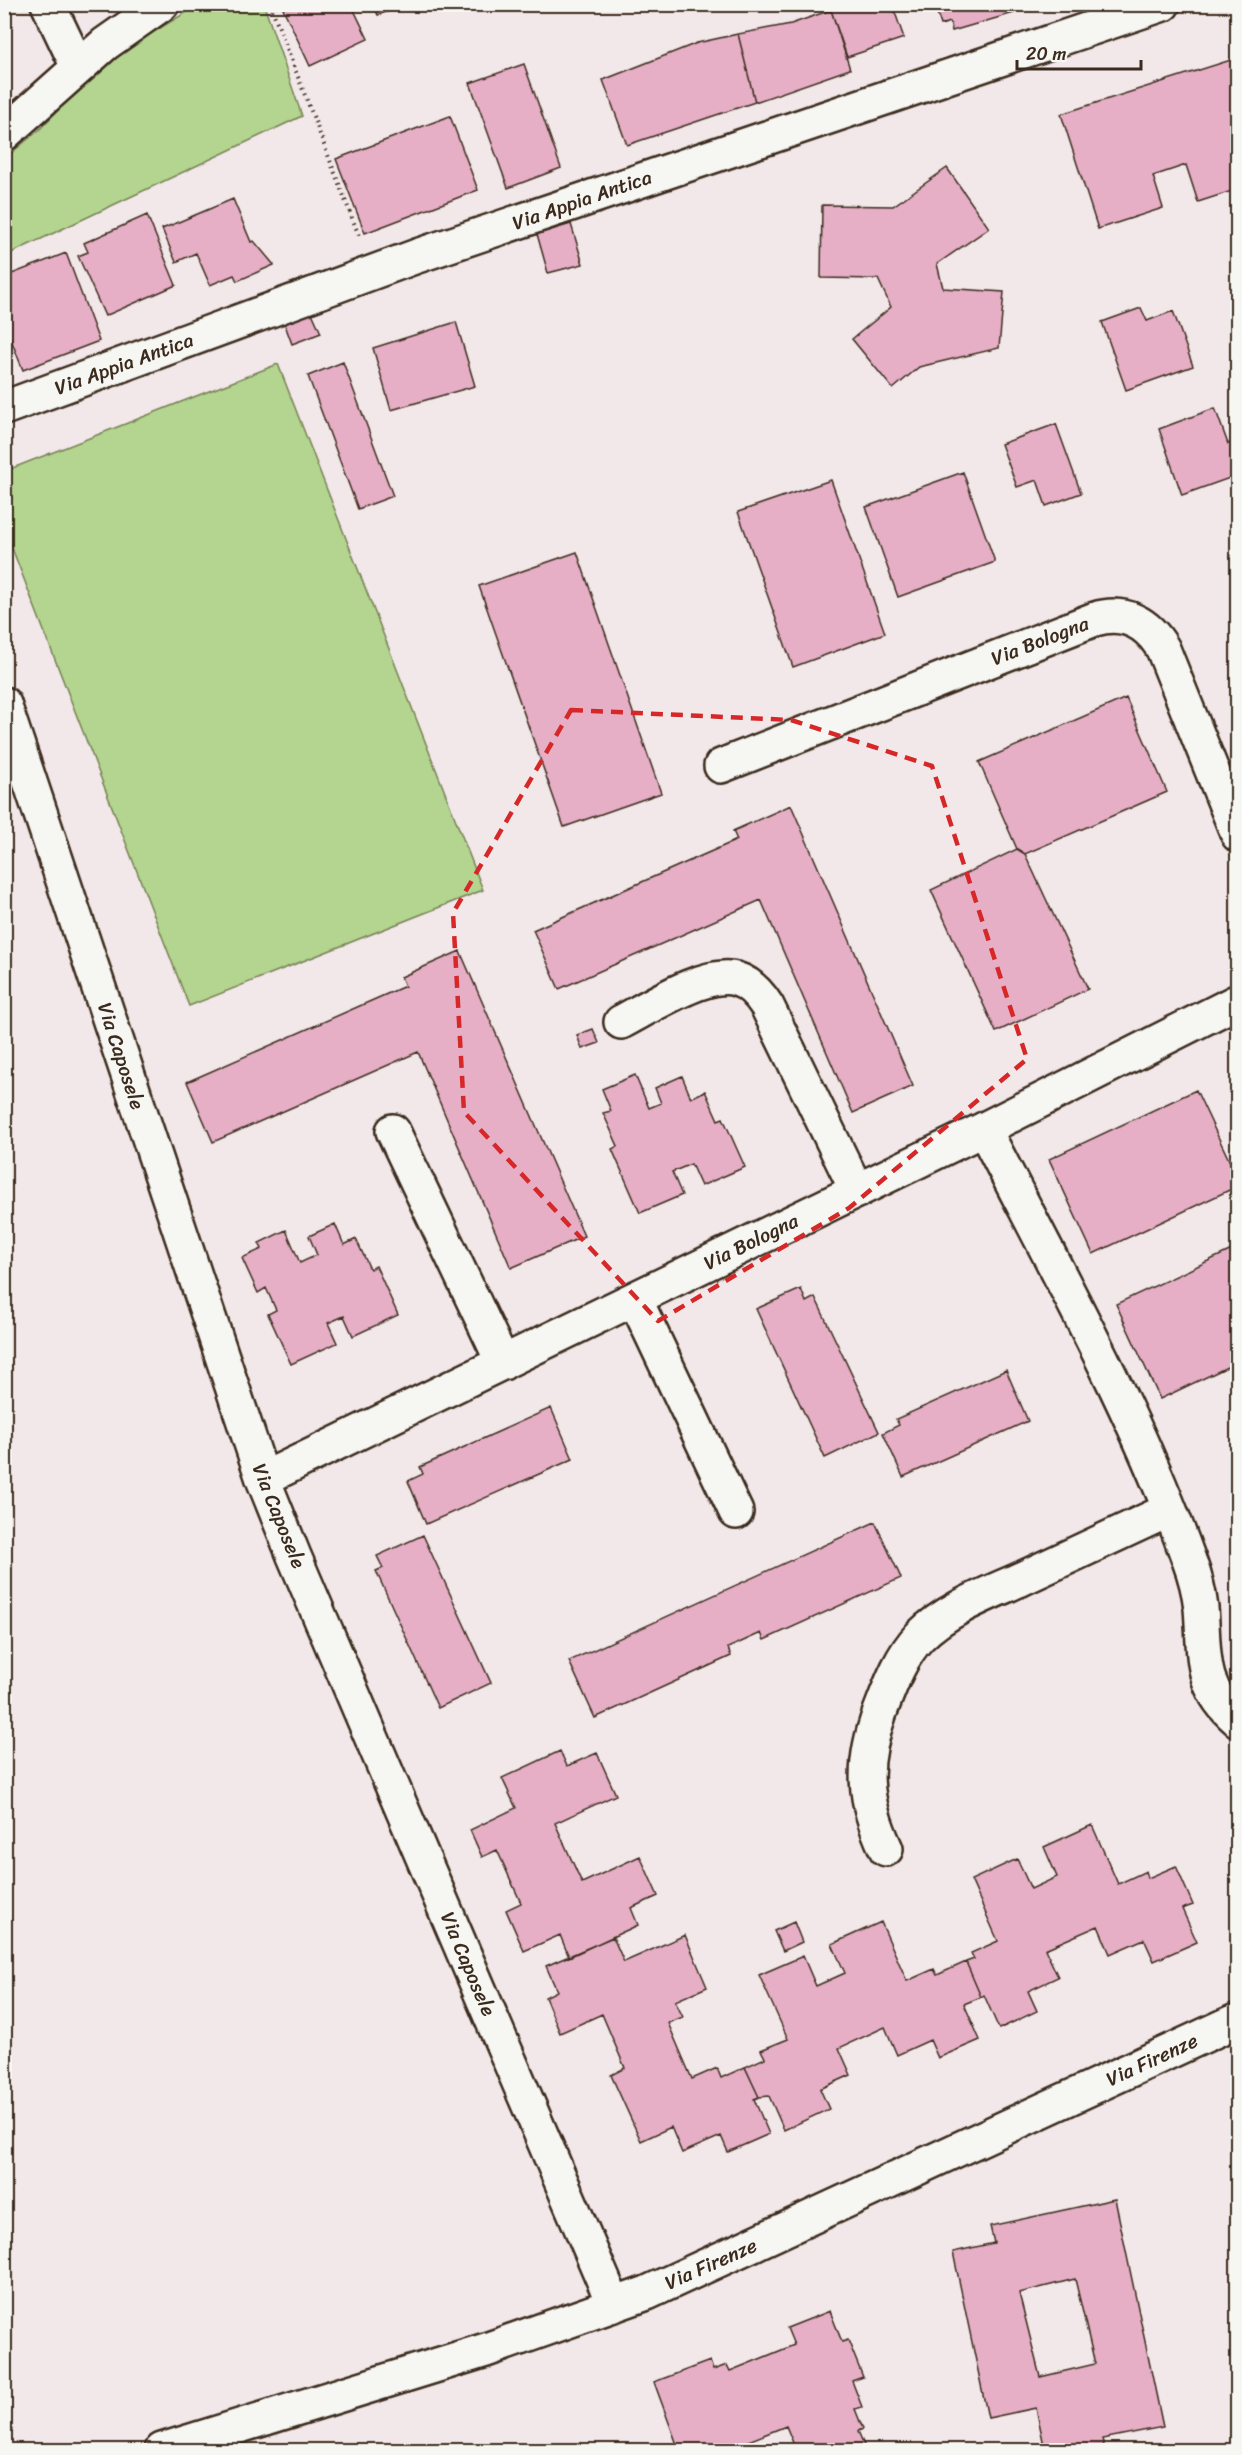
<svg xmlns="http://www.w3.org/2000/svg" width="1242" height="2455" font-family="Sriracha,sans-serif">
<rect width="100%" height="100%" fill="#f3e8e9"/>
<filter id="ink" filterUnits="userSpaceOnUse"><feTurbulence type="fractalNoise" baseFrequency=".0167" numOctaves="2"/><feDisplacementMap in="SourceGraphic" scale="12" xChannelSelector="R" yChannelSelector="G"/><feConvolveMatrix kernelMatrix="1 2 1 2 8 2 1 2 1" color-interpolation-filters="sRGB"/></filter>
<g filter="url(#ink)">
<path fill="#b3d58f" stroke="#778056" stroke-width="1.5" d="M200,4L264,5L302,116L5,256L4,159L39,130L88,79L140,40Z
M278,364L483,890L189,1006L5,530V471Z"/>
<path fill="#e6afc6" stroke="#3b2a1e" stroke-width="1.5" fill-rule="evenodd" d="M281,4H351L368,39L310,66Z
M373,4H401L402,6L378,15Z
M850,4H892L904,38L847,57L831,10Z
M934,4H1011L1014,13L952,31L950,22L941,25Z
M831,10L850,69L755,102L738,34L791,24Z
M738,34L755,102L627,145L603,80L697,43Z
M1237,58L1238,189L1198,202L1186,165L1153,176L1163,208L1098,229L1061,114Z
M524,64L561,168L508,188L470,83Z
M450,116L478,190L365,233L336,159Z
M947,168L989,228L937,264L943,288L1004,292L999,348L919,367L893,389L852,339L891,307L878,279L821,278L822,205L893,206Z
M233,199L251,242L254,241L274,265L237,281L234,275L210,285L196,253L176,262L162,229Z
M147,215L176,285L105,316L78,256L88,252L84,243Z
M571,224L583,264L548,273L537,234Z
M66,253L99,341L23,370L4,322V277Z
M309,306L321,333L292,344L282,317Z
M1141,308L1147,321L1173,311L1193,366L1126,390L1102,322Z
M456,322L475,386L391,410L373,348Z
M343,362L393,496L358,509L308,376Z
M1215,408L1228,444L1238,440V475L1182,495L1159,429Z
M1056,424L1081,493L1046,506L1037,480L1017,487L1001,444Z
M963,472L995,562L898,597L866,507Z
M831,480L885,633L793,667L738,512Z
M577,552L661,793L564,827L479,586Z
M1126,698L1167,792L1025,854L1017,849L979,762Z
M791,805L913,1086L853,1113L761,900L559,989L533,930L737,840L733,831Z
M1017,849L1025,854L1088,989L996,1032L931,890Z
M460,951L584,1236L511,1268L418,1052L213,1142L187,1082L405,986L401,977Z
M593,1029L599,1043L582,1049L577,1035Z
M635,1075L649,1108L661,1103L655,1088L682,1076L691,1098L705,1091L718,1120L723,1118L745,1167L701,1186L691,1164L672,1172L682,1195L640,1213L612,1149L618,1146L603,1113L611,1111L602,1089Z
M1196,1090L1238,1179V1186L1093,1254L1049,1159Z
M335,1224L344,1245L356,1239L370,1269L376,1266L398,1315L353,1336L344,1316L328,1323L337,1343L291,1364L268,1314L276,1310L266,1288L258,1293L242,1258L262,1249L259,1243L286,1230L300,1263L317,1255L309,1236Z
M1238,1247V1362L1160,1399L1116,1304Z
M801,1289L806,1302L815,1297L879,1432L825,1458L756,1309Z
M1006,1370L1028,1421L903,1477L883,1433L899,1425L896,1419Z
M551,1408L573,1459L426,1524L408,1481L423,1474L420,1467Z
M875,1522L901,1578L764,1640L761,1633L728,1648L731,1656L595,1718L569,1661Z
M423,1535L491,1683L438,1708L376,1571L383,1568L377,1556Z
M560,1751L567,1766L597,1753L616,1795L555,1823L582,1883L640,1856L658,1896L631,1908L638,1925L569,1957L560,1935L524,1951L506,1910L521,1903L497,1850L482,1857L470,1830L516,1808L502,1778Z
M1092,1825L1118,1884L1146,1871L1148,1878L1176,1866L1193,1905L1182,1909L1197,1942L1154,1961L1144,1939L1110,1954L1098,1926L1045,1949L1058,1977L1028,1991L1037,2011L999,2029L984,1995L981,1997L966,1962L974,1959L971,1953L998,1941L971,1880L1017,1859L1031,1889L1057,1877L1044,1847Z
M794,1922L802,1942L783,1951L774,1931Z
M881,1922L907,1981L934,1969L937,1975L966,1962L981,1997L964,2004L980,2040L938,2058L930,2040L897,2055L885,2027L839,2048L851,2075L820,2089L829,2109L784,2130L769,2096L759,2097L745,2067L765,2058L761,2050L788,2039L759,1975L803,1956L816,1986L845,1973L832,1944Z
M685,1935L707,1987L675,2001L683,2017L668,2023L692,2079L717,2068L721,2078L745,2067L759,2097L754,2099L769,2134L728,2152L721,2136L682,2153L671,2127L641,2141L611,2075L625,2068L602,2014L560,2033L545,1997L557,1991L546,1966L613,1937L624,1962Z
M1115,2199L1163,2427L1102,2439L1105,2450H1045L1036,2408L988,2418L953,2252L994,2243L990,2226ZM1075,2279L1095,2364L1040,2377L1019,2293Z
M830,2311L842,2342L848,2340L863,2377L852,2381L862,2407L855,2409L863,2429L858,2431L866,2450H796L786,2426L726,2450H679L654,2382L710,2361L713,2370L727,2365L730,2371L794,2345L787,2328Z"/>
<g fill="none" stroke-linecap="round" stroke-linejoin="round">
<defs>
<path id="minor" d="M48,4L78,67
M4,134L105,44L162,4
M4,408L417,256L1163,4
M4,704L263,1479L294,1556L614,2305
M721,766L1095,619C1125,610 1148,623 1163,649L1238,835
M621,1022C648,1008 706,970 736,979C750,983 760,995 767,1006L857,1191
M984,1129C1056,1270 1135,1410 1189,1560C1195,1576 1199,1591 1201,1608C1205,1654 1198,1687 1238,1720
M393,1131L503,1363
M635,1299L736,1512
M263,1479L984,1129L1238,1001
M886,1849C863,1800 861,1764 880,1712C890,1686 900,1657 920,1636C948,1608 988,1594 1023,1578C1072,1555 1120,1533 1169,1510
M162,2450L486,2350L647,2293L1238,2020"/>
</defs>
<use href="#minor" stroke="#3b2a1e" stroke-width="38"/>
<path stroke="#3b2a1e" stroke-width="4" stroke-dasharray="1.5 4.5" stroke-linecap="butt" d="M270,4L359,236"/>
<use href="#minor" stroke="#f6f6f2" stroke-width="33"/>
</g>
</g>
<path fill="none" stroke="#d62828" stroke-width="4.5" stroke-dasharray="12 8" stroke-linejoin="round" d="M571,710L791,720L932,766L1027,1059L849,1208L658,1321L464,1112L453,913Z"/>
<g text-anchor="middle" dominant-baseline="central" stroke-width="6" stroke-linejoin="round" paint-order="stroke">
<g font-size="20" fill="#3b2a1e" stroke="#f6f6f2">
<text transform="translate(582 200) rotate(-19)">Via Appia Antica</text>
<text transform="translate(124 364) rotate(-20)">Via Appia Antica</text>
<text transform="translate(1040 641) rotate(-21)">Via Bologna</text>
<text transform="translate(121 1056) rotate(72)">Via Caposele</text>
<text transform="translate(751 1242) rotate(-26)">Via Bologna</text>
<text transform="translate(279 1516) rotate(68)">Via Caposele</text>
<text transform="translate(468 1964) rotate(67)">Via Caposele</text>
<text transform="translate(1152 2060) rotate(-25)">Via Firenze</text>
<text transform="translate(711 2264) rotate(-24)">Via Firenze</text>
</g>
</g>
<rect width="1242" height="2455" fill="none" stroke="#f6f6f2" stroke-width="24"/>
<rect x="12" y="12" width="1218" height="2431" fill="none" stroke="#3b2a1e" stroke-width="2" filter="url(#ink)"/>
<path d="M1017 60v9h124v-9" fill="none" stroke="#3b2a1e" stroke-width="3"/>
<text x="1026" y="60" font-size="18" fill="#3b2a1e" stroke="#f6f6f2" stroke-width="4.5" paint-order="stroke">20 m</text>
</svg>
